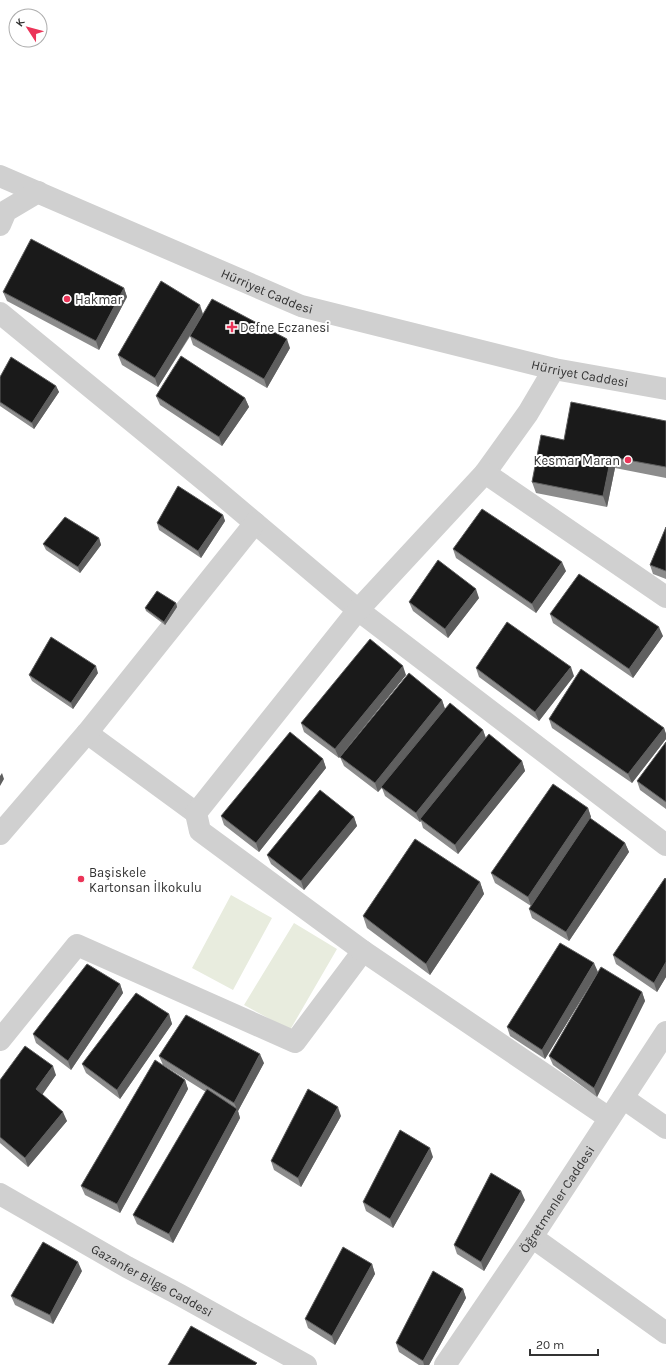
<svg xmlns="http://www.w3.org/2000/svg" width="666" height="1365" font-family="Karla,sans-serif">
<rect width="100%" height="100%" fill="#fff"/>
<path fill="#e8ecde" d="M231,895L272,918L233,990L192,968Z
M294,923L337,949L290,1030L244,1005Z"/>
<g fill="none" stroke-linecap="round" stroke-linejoin="round">
<g stroke="#d0d0d0" stroke-width="22">
<path d="M0,313L210,485L358,610L666,845"/>
<path d="M485,473L528,413L554,369"/>
<path d="M87,733L196,813"/>
<path d="M0,834L87,733L255,523"/>
<path d="M0,1040L77,945L295,1042L363,951"/>
<path d="M623,1098L666,1128"/>
<path d="M609,1118L363,951L200,831L196,813L358,610L485,473L666,597"/>
<path id="s1" d="M0,1194L127,1267L180,1295L306,1365"/>
<path d="M532,1237L666,1333"/>
<path id="s2" d="M445,1365L532,1237L666,1032"/>
</g>
<g stroke="#d0d0d0" stroke-width="22">
<path id="s3" d="M0,176L301,306L554,369L666,389"/>
<path d="M0,225L6,211L38,192"/>
</g>
</g>
<path fill="#8c8c8c" d="M124,288L127,297L99,350L7,301L3,292Z
M203,314L290,348L267,388L193,345L190,336L196,327L158,387L122,365L118,355Z
M0,377L56,386L59,392L34,429L0,406Z
M156,396L245,398L249,407L222,446L160,405Z
M666,421V478L615,468L607,507L536,493L532,482L564,440Z
M223,515L225,521L201,558L159,530L157,523Z
M666,527V579L653,574L650,565Z
M99,538L101,545L80,573L46,550L43,544Z
M453,549L566,571L536,613L456,558Z
M479,598L448,638L413,611L409,602Z
M176,603L177,607L165,625L146,611L145,608Z
M550,614L663,636L633,678L553,623Z
M476,668L574,676L539,721L479,677Z
M98,673L73,709L32,681L29,675Z
M406,675L339,758L304,732L301,723Z
M442,700L445,709L483,730L486,738L522,761L525,771L458,854L423,828L421,821L420,822L385,796L382,788L378,792L344,766L340,757Z
M549,719L664,728L666,734V739L632,783L552,728Z
M666,742V809L640,790L637,781Z
M323,759L326,768L259,852L224,825L221,816Z
M588,808L591,817L590,819L625,843L629,852L569,941L532,918L529,909L531,906L495,883L491,873Z
M354,817L357,826L304,890L271,864L267,855Z
M666,879V977L657,992L616,964L613,955Z
M480,882L484,894L430,975L367,928L363,916Z
M598,972L545,1059L510,1036L507,1027Z
M120,984L123,993L71,1070L36,1043L33,1034Z
M642,992L645,1001L597,1097L553,1065L549,1056Z
M169,1014L172,1024L120,1099L86,1073L82,1064Z
M159,1056L264,1063L238,1111L240,1118L173,1243L137,1224L133,1215L206,1092L163,1065Z
M56,1075L42,1094L67,1121L28,1167L0,1143V1080Z
M185,1080L188,1089L120,1213L85,1195L81,1186Z
M341,1116L301,1187L274,1170L271,1161Z
M433,1157L393,1228L366,1211L363,1202Z
M525,1200L484,1271L457,1254L454,1245Z
M372,1264L375,1274L335,1345L308,1328L305,1319Z
M82,1271L53,1324L15,1305L11,1296Z
M463,1289L466,1298L429,1365H419L399,1352L396,1343Z"/>
<path fill="#5f5f5f" d="M124,288L127,297L99,350L96,341Z
M200,305L203,314L158,387L155,378Z
M287,339L290,348L267,388L264,379Z
M56,386L59,392L34,429L32,423Z
M245,398L249,407L222,446L219,437Z
M611,457L615,468L607,507L603,496Z
M223,515L225,521L201,558L198,551Z
M99,538L101,545L80,573L78,567Z
M562,562L566,571L536,613L532,604Z
M476,589L479,598L448,638L445,629Z
M176,603L177,607L165,625L164,622Z
M659,627L663,636L633,678L629,669Z
M96,666L98,673L73,709L71,703Z
M403,666L406,675L339,758L335,749Z
M571,667L574,676L539,721L535,712Z
M442,700L445,709L378,792L375,783Z
M664,728L666,734V739L632,783L628,774Z
M483,730L486,739L420,819L421,821L420,822L416,813Z
M323,759L326,768L259,852L256,843Z
M522,761L525,771L458,854L455,845Z
M2,773L4,779L0,786V776Z
M588,808L591,817L531,906L528,897Z
M354,817L357,826L304,890L301,881Z
M625,843L629,852L569,941L566,932Z
M480,882L484,894L430,975L426,964Z
M666,962V977L657,992L654,983Z
M594,963L598,972L545,1059L542,1050Z
M120,984L123,993L71,1070L68,1061Z
M642,992L645,1001L597,1097L594,1088Z
M169,1014L172,1024L120,1099L117,1090Z
M260,1054L264,1063L238,1111L240,1118L173,1243L169,1234L237,1109L234,1103Z
M53,1066L56,1075L40,1098L36,1089Z
M185,1080L188,1089L120,1213L117,1204Z
M338,1107L341,1116L301,1187L298,1178Z
M63,1112L67,1121L28,1167L25,1158Z
M430,1148L433,1157L393,1228L390,1219Z
M521,1191L525,1200L484,1271L481,1262Z
M78,1262L82,1271L53,1324L50,1315Z
M372,1264L375,1274L335,1345L332,1336Z
M463,1289L466,1298L429,1365H424L423,1361Z"/>
<path fill="#1a1a1a" stroke="#5f5f5f" d="M31,239L124,288L96,341L3,292Z
M161,281L200,305L155,378L118,355Z
M212,299L287,339L264,379L190,336Z
M181,356L245,398L219,437L156,396Z
M11,357L56,386L32,423L0,402V377Z
M571,402L666,421V467L611,457L603,496L532,482L541,435L564,440Z
M178,486L223,515L198,551L157,523Z
M482,509L562,562L532,604L453,549Z
M65,517L99,538L78,567L43,544Z
M666,527V571L650,565Z
M438,560L476,589L445,629L409,602Z
M579,574L659,627L629,669L550,614Z
M157,591L176,603L164,622L145,608Z
M507,622L571,667L535,712L476,668Z
M51,637L96,666L71,703L29,675Z
M370,639L403,666L335,749L301,723Z
M581,669L664,728L628,774L549,719Z
M409,673L442,700L375,783L340,757Z
M450,703L483,730L416,813L381,787Z
M290,732L323,759L256,843L221,816Z
M489,734L522,761L455,845L420,819Z
M666,742V802L637,781Z
M553,784L588,808L528,897L491,873Z
M320,790L354,817L301,881L267,855Z
M590,818L625,843L566,932L529,909Z
M415,839L480,882L426,964L363,916Z
M665,878L666,879V962L654,983L613,955Z
M560,943L594,963L542,1050L507,1027Z
M87,964L120,984L68,1061L33,1034Z
M601,967L642,992L594,1088L549,1056Z
M136,993L169,1014L117,1090L82,1064Z
M186,1015L260,1054L234,1103L159,1056Z
M25,1046L53,1066L36,1089L63,1112L25,1158L0,1137V1080Z
M155,1060L185,1080L117,1204L81,1186Z
M207,1089L237,1109L169,1234L133,1215Z
M308,1089L338,1107L298,1178L271,1161Z
M400,1130L430,1148L390,1219L363,1202Z
M491,1173L521,1191L481,1262L454,1245Z
M43,1242L78,1262L50,1315L11,1296Z
M343,1247L372,1264L332,1336L305,1319Z
M433,1271L463,1289L423,1361L396,1343Z
M191,1326L257,1363L255,1365H168Z"/>
<g fill="#eb3458" stroke="#fff" stroke-width="1.5">
<circle cx="67" cy="299" r="4"/>
<path d="M230 321h4v4h4v4h-4v4h-4v-4h-4v-4h4z"/>
<circle cx="628" cy="460" r="4"/>
<circle cx="81" cy="879" r="4"/>
</g>
<g text-anchor="middle" dominant-baseline="central" stroke-width="4" stroke-linejoin="round" paint-order="stroke">
<g font-size="13" fill="#333" stroke="#fff">
<text stroke="none"><textPath href="#s3" startOffset="291">Hürriyet Caddesi</textPath></text>
<text stroke="none"><textPath href="#s3" startOffset="615">Hürriyet Caddesi</textPath></text>
<text stroke="none"><textPath href="#s2" startOffset="200">Öğretmenler Caddesi</textPath></text>
<text stroke="none"><textPath href="#s1" startOffset="175">Gazanfer Bilge Caddesi</textPath></text>
</g>
<g font-size="13" fill="#333" stroke="#fff" text-anchor="start">
<text x="75" y="299">Hakmar</text>
<text x="240" y="327">Defne Eczanesi</text>
<text x="620" y="460" text-anchor="end">Kesmar Maran</text>
<text x="89" y="872">Başiskele<tspan x="89" dy="15">Kartonsan İlkokulu</tspan></text>
</g>
</g>
<g transform="translate(28 28) rotate(306)"><circle r="19" fill="#ffffff" stroke="#adadad"/>
<path d="M0-3L7 15L0 10L-7 15Z" fill="#eb3458"/>
<text y="-6" font-size="11" font-weight="bold" text-anchor="middle" fill="#333333">K</text>
</g>
<path d="M530 1349v6h68v-6" fill="none" stroke="#333333" stroke-width="2"/>
<text x="536" y="1349" font-size="12" fill="#333333" stroke="#ffffff" stroke-width="3" paint-order="stroke">20 m</text>
</svg>
